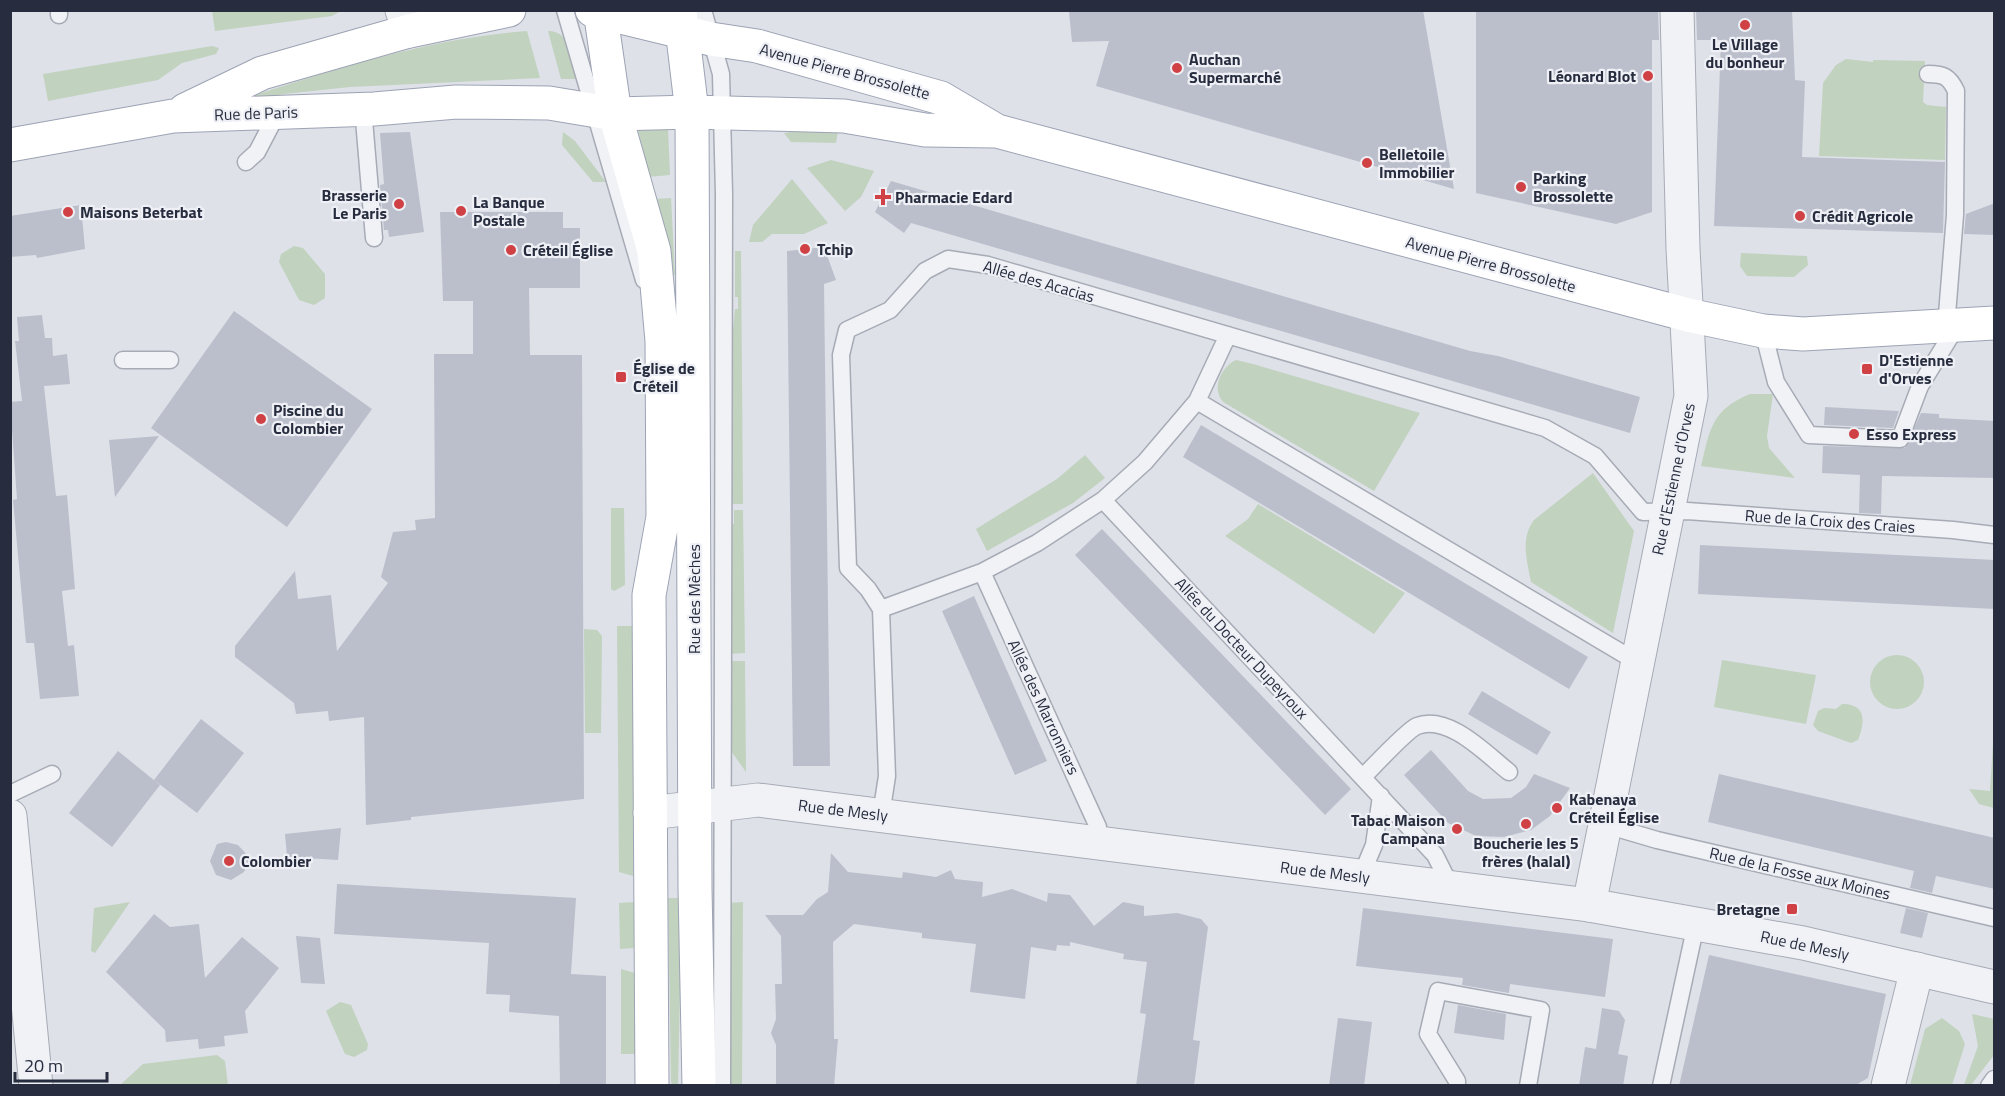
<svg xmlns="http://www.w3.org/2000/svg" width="2005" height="1096" font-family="'Titillium Web',sans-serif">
<rect width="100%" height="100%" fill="#dee1e8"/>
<path fill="#c1d2bf" d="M212,11V10L341,11L332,16L215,31Z
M527,31L540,78L350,87L284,94L224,105C324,73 422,39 527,31Z
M548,31C571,31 572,58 577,76L575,79H561Z
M212,46L219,48L216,54L182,63L158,80L48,101L43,74Z
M1846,59L1873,62V60L1925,61L1923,102L1927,105L1946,107L1945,160L1819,156L1823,83L1836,65Z
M638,129H668L670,175L648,177Z
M809,130L838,131L836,143L791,142L784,133Z
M563,132L575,141L606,182H593L562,145Z
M831,160L874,171L861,197L845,211L807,168Z
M792,179L828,223L804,234H772L762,242H749L753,225Z
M671,198L675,275H672L654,199Z
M294,246L303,248L325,274V298L314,305L299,300L279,262L281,254Z
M735,251H741L743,504H727V395L735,309H738V297H735Z
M1741,253L1807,256L1808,265L1794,277L1747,276L1740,266Z
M1236,360L1253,364L1420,413L1374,491L1223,402C1211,388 1221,367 1236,360Z
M1750,394H1773L1767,436L1769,448L1795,478L1701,466C1710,430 1711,410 1750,394Z
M1085,455L1105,478L1073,503L987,551L976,529L1057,479Z
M1593,473L1634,531L1613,633L1531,582C1527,560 1520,539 1534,520Z
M1258,504L1405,593L1374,634L1225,536L1248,519Z
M611,508H624L625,585L614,591L611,589Z
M734,510H743L745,653L728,654L726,524H734Z
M617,626H633V876L619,872Z
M584,629L597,630L602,636L601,733H585Z
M1870 682a27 27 0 1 1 54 0a27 27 0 1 1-54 0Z
M1722,660L1816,675L1806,724L1714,707Z
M728,661H745L746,772L731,751Z
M1842,704C1867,704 1865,722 1858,740L1851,743L1818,731L1813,725L1818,711L1824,708L1836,709Z
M1994,727V808L1979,804L1969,789L1990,791Z
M668,898H682L678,1085H672L671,1081Z
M130,902L95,953L91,951L94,908Z
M634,902L635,948L620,949L619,903Z
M743,902L742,1085H730L729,903Z
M621,969L635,973V1054H621Z
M340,1002L351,1005L368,1044L367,1050L354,1057L345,1054L326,1011Z
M1972,1014L1994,1019V1055L1971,1085H1964L1978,1046Z
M1942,1018L1959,1031L1965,1044L1952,1085H1910L1925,1029Z
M217,1055L225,1061L228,1085H120L143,1064Z"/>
<path fill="#bbbfcb" d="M1120,10H1423L1454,189L1096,86L1109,41L1072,42L1069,12Z
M1476,10H1658L1659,40H1652V212L1616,224L1476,193Z
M1696,10H1792L1795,80L1805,81L1802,157L1945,162L1943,233L1714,226L1721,40H1697Z
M410,132L424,232L389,237L388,230H384L380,185L384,184L380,133Z
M891,181L1470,351L1498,356L1640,397L1630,433L911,223L904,233L875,212Z
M1995,203V235L1964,234L1966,214Z
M81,205L85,249L37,258L36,255L10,257V216Z
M440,212H563V228H580V288H529L530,355H582L584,799L411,817V820L366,825L364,717L329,721L328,711L296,714L294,703L235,657V646L295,571L298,599L331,595L337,651L388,583L381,577L393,532L416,530L415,520L435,518L434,354H473V301H443Z
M824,247L836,280L824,284L830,766H793L787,251Z
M234,311L372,409L287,527L151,428Z
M42,315L45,338H52L53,356L67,354L70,384L44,386L56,496L67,495L75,589L62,591L68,646L74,645L79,696L40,699L34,643H26L13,500L17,499L10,402L22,401L15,341H19L17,317Z
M1825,407L1899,411L1893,428L1824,425Z
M1921,413L1939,414V418L1995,421V478L1882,476L1881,514L1859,513L1860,475L1822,473L1823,446L1905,448Z
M1201,425L1588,657L1569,689L1183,457Z
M159,436L115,497L109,440Z
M1102,529L1351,789L1325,815L1075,555Z
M1700,545L1995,560V609L1698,594Z
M974,596L1047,761L1015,775L942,611Z
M1482,691L1551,732L1537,755L1468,714Z
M201,719L244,753L197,813L154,780Z
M1431,750L1468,791L1483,799L1511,798L1526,787L1534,774L1570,788L1550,816L1531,830L1504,837L1476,836L1448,823L1404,775Z
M118,751L160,785L112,847L69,813Z
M1719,774L1995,838V889L1936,876L1932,893L1910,888L1914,871L1708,822Z
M341,828L338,860L287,857L285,834Z
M226,842L238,845L250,858L244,872L231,880L216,875L210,861L217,844Z
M831,853L848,872L902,878L903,872L936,877L951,870L955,879L983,882L982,897L1012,889L1047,902L1048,893L1070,895L1094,926L1123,902L1144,906V916L1177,913L1201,919L1208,927L1193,1040L1200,1041L1194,1086H1136L1146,1014L1140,1013L1147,962L1123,959L1124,954L1070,942V946L1057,945L1056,951L1031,947L1025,999L970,992L976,944L922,938V933L854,924L833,942L834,1039H838L834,1086H776V1045L771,1033L776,1019L775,984H782L781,936L765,915H803L817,899L828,892Z
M337,884L576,898L571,974L606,976V1084L560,1086L559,1016L509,1012L510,995L486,994L489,943L334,934Z
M1363,908L1613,939L1605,997L1510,984L1509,993L1462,985L1463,978L1356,966Z
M1906,908L1928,913L1922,938L1900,933Z
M154,914L170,927L199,924L205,978L242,937L279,968L245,1011L248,1033L224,1036L225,1046L199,1049L198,1039L166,1042L165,1030L106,972Z
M296,936L320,938L325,984L301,983Z
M1709,955L1886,994L1868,1078L1854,1086H1679Z
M1458,1005L1506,1014L1504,1040L1454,1033Z
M1602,1008L1619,1011L1625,1020L1618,1054L1628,1056L1623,1086H1579L1585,1047L1596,1049Z
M1338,1018L1372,1022L1364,1086H1329Z"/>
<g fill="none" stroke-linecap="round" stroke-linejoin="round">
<defs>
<path id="service" d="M59,10V15
M565,10L644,280
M703,10L721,74L724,194L722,1086
M1928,74C1943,74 1949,76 1956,91L1955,215L1946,327
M363,108L374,238
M246,162L257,152L278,112
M1763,331L1776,382L1809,435L1900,439L1920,386L1956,327
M123,360H170
M1197,401L1637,662
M1103,500L1435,855L1451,887
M982,572L1098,827L1096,843
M881,609L982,572L1037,543L1103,500L1145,462L1197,401L1228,335
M1363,777C1373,767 1407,730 1417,726C1449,714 1486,754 1509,772
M10,794L52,774
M881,815L887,776L881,609L868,589L848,568L841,355L847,330L890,310L925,271L948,259L988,265L1545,428L1595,456L1643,512L1687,511L1953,530L1994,535
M1606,825L1657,840L1994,918
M1361,876L1374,845L1381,796
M1457,1086V1081L1428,1034L1438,991L1541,1010L1528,1086
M1661,1086L1696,924
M1989,1086L1994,1079"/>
<path id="minor" d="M402,10L409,31
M10,816L36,1086
M1589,905L1691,396L1683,249L1677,10
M1888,1086L1917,969"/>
<path id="tertiary" d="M650,813L758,800L1589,905L1803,943L1994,987"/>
<path id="primary" d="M592,10L711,39L757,46L941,98L997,131L1688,315L1763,331L1803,334L1994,323
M600,10L615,114L654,251L662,341L663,517L649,595L652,1086
M680,12L692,112L695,888L699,1086
M185,110L262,73L409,31L509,10
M10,145L173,116L374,109L456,102L549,103L615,114L692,112L844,116L925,130L995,131"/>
</defs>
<use href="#service" stroke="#a7abb5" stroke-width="19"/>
<use href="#minor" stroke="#a7abb5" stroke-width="35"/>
<use href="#tertiary" stroke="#a7abb5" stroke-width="35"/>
<use href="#primary" stroke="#9da3b4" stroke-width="35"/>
<use href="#service" stroke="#f1f2f6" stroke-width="16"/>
<use href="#minor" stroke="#f1f2f6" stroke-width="33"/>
<use href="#tertiary" stroke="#f1f2f6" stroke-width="33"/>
<use href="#primary" stroke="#fff" stroke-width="33"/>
</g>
<g fill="#cf4144" stroke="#eef0f5" stroke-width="2">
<circle cx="1745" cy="25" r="6"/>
<circle cx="1177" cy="68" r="6"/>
<circle cx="1648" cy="76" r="6"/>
<circle cx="1367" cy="163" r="6"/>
<circle cx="1521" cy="187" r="6"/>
<path d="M880 188h6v6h6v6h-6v6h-6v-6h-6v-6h6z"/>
<circle cx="399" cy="204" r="6"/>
<circle cx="461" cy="211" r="6"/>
<circle cx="68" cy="212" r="6"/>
<circle cx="1800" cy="216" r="6"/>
<circle cx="805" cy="249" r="6"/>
<circle cx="511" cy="250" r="6"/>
<rect x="1861" y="363" width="12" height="12" rx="3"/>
<rect x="615" y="371" width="12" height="12" rx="3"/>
<circle cx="261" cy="419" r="6"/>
<circle cx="1854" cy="434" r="6"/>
<circle cx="1557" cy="808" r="6"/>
<circle cx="1526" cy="824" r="6"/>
<circle cx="1457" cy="829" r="6"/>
<circle cx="229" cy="861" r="6"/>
<rect x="1786" y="903" width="12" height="12" rx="3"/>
</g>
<g text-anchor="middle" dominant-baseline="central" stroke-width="4.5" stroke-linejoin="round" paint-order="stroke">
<g font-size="16" font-weight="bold" fill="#272d3f" stroke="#eef0f5" text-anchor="start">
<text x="1745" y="44" text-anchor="middle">Le Village<tspan x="1745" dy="18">du bonheur</tspan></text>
<text x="1189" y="59">Auchan<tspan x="1189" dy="18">Supermarché</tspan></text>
<text x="1636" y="76" text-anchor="end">Léonard Blot</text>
<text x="1379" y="154">Belletoile<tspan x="1379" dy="18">Immobilier</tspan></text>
<text x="1533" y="178">Parking<tspan x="1533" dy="18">Brossolette</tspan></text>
<text x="387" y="195" text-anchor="end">Brasserie<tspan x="387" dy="18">Le Paris</tspan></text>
<text x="895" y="197">Pharmacie Edard</text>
<text x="473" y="202">La Banque<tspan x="473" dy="18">Postale</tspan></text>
<text x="80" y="212">Maisons Beterbat</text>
<text x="1812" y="216">Crédit Agricole</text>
<text x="817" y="249">Tchip</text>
<text x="523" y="250">Créteil Église</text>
<text x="1879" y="360">D'Estienne<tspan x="1879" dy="18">d'Orves</tspan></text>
<text x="633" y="368">Église de<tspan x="633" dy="18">Créteil</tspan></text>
<text x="273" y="410">Piscine du<tspan x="273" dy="18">Colombier</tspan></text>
<text x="1866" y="434">Esso Express</text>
<text x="1569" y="799">Kabenaya<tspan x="1569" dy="18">Créteil Église</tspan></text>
<text x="1445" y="820" text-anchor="end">Tabac Maison<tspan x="1445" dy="18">Campana</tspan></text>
<text x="1526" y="843" text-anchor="middle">Boucherie les 5<tspan x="1526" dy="18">frères (halal)</tspan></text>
<text x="241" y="861">Colombier</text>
<text x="1780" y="909" text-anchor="end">Bretagne</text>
</g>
<g font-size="16" fill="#272d3f" stroke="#eef0f5">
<text transform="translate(845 71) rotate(15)">Avenue Pierre Brossolette</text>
<text transform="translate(256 113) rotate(-2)">Rue de Paris</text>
<text transform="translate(1491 264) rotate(15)">Avenue Pierre Brossolette</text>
<text transform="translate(1039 281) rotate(16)">Allée des Acacias</text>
<text transform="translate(1673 479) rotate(-78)">Rue d'Estienne d'Orves</text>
<text transform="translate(1830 521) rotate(4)">Rue de la Croix des Craies</text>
<text transform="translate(694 599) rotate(-90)">Rue des Mèches</text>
<text transform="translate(1242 648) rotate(47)">Allée du Docteur Dupeyroux</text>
<text transform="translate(1044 707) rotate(65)">Allée des Marronniers</text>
<text transform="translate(843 810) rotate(7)">Rue de Mesly</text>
<text transform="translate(1325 872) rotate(7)">Rue de Mesly</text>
<text transform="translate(1800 873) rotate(13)">Rue de la Fosse aux Moines</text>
<text transform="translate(1805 945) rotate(12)">Rue de Mesly</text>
</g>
</g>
<rect width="2005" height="1096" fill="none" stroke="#272d3f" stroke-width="24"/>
<path d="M15 1072v9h92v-9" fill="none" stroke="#272d3f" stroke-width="3"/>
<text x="24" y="1072" font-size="18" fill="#272d3f" stroke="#eef0f5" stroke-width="4.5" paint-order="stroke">20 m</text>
</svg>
